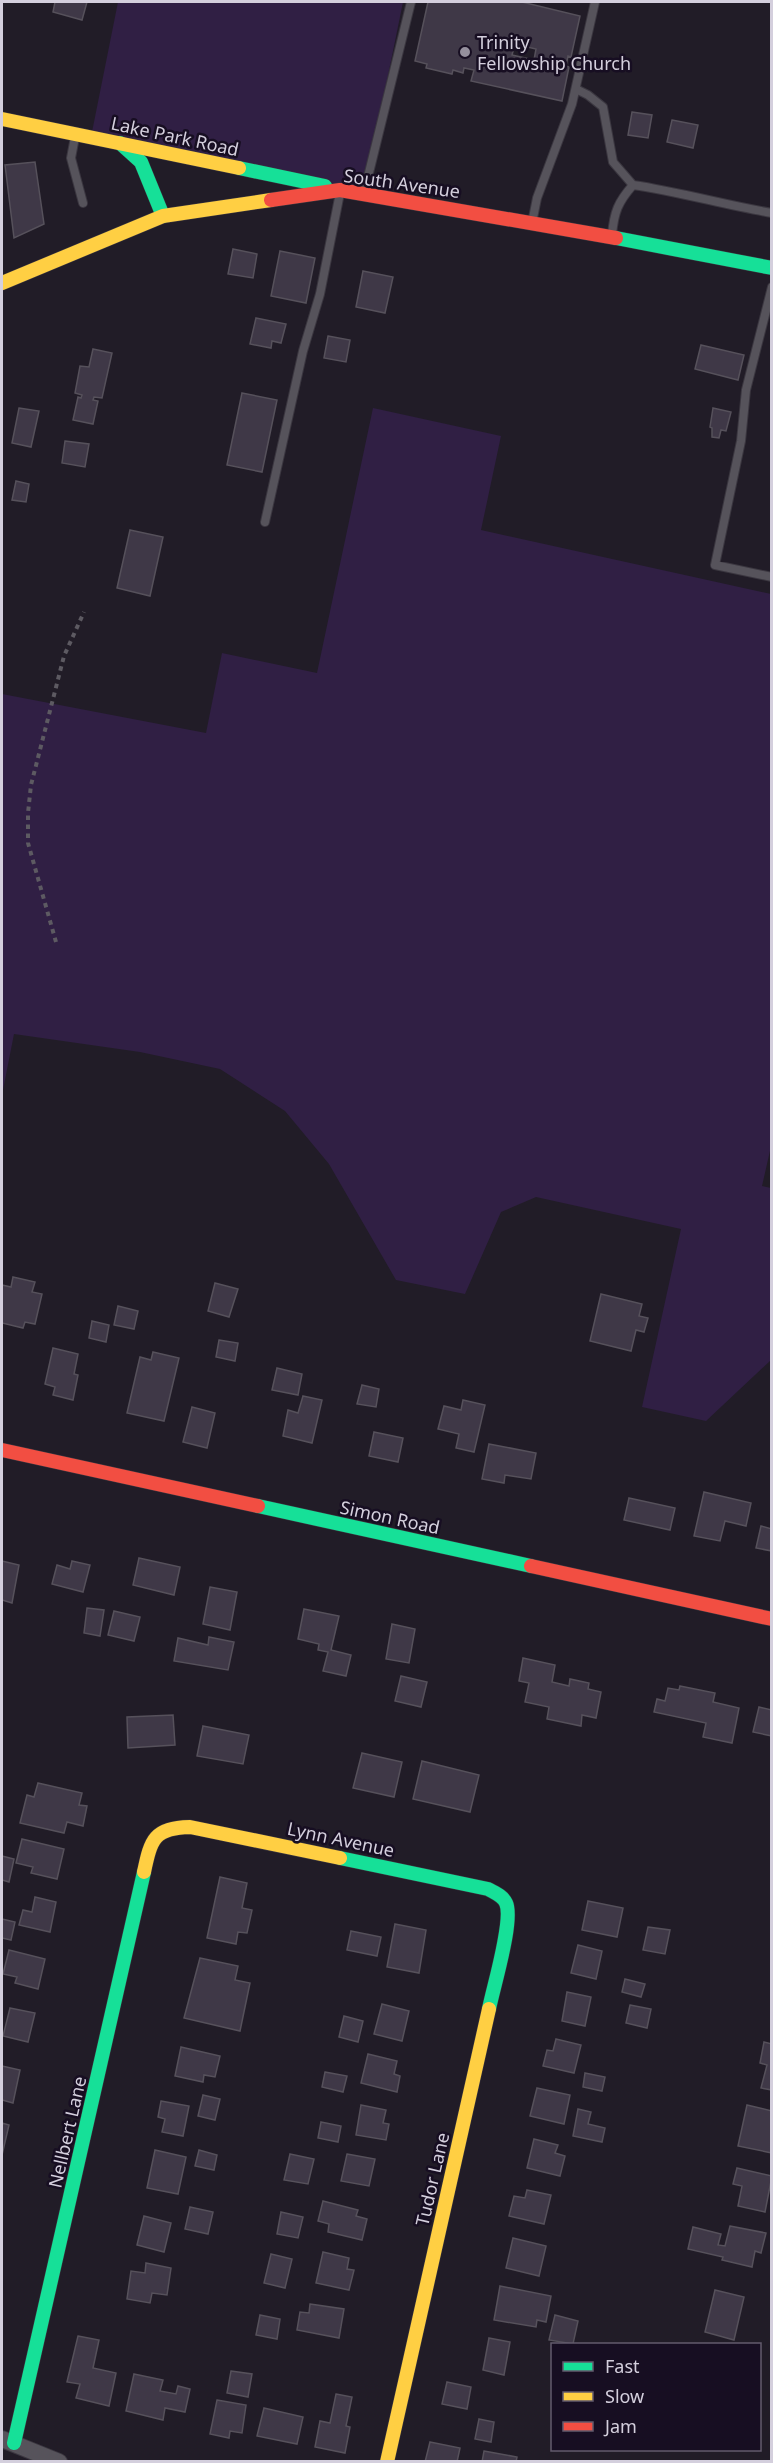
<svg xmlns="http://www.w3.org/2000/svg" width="773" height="2463" font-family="'Noto Sans',sans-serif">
<rect width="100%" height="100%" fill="#211c27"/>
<path fill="#301f44" d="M118,2H403L364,193L91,137Z
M373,408L501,436L481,530L771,594L772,1142L762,1186L771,1188V1360L706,1421L642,1407L681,1229L536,1197L501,1212L465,1294L396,1280L329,1164L285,1111L220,1069L140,1052L14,1034L2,1095V694L206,733L222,653L317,673Z"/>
<path fill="#3f3847" stroke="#56515b" stroke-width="1.5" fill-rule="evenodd" d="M55,2H87L82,20L53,12Z
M428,2H522L580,16L571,57L568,56L566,66L569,67L562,101L471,81L474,70L464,68L463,73L453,70L452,74L426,68L427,64L415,61ZM515,44L536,49L534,60L512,55Z
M632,112L652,115L648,138L628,135Z
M672,120L698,125L693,148L667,142Z
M35,162L44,224L14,238L5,165Z
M233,249L257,254L253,278L228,274Z
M280,251L315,258L306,303L271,296Z
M363,271L393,277L385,313L356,307Z
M256,318L286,324L281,343L272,341L271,348L250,344Z
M328,336L350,340L346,362L324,358Z
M701,345L744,355L738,380L695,369Z
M93,349L112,353L102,398L94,397L93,400L98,401L93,424L73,420L78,397L81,398L82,395L75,393L80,366L89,367Z
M242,393L277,400L262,472L227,465Z
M19,408L39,411L31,447L12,443Z
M713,408L731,412L726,431L721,430L719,438L712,437V428L710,427Z
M65,441L89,444L85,467L62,463Z
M16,481L29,484L26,502L12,500Z
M130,530L163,537L150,596L117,588Z
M13,1277L35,1282L32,1292L42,1294L35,1324L25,1322L23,1328L2,1323V1285L11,1287Z
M215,1283L238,1289L229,1317L208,1311Z
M601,1294L642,1304L639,1316L648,1318L644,1332L636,1330L631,1351L590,1341Z
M118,1306L138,1311L134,1329L114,1325Z
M92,1321L109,1325L106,1342L89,1338Z
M219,1340L238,1343L235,1361L216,1357Z
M53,1348L78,1354L74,1374L78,1375L73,1400L53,1395L55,1387L45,1384Z
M153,1352L179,1358L164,1421L127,1413L140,1357L151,1360Z
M277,1368L302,1374L298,1395L272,1390Z
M362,1385L379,1389L376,1407L357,1404Z
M303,1396L322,1400L312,1443L283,1436L288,1410L298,1413Z
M463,1400L485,1405L474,1452L456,1448L459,1434L438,1429L444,1406L461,1410Z
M192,1407L215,1413L207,1448L183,1442Z
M374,1432L403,1438L398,1462L369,1456Z
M489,1444L536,1453L531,1479L505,1475L504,1483L482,1479Z
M704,1492L751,1503L746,1526L725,1521L720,1541L694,1536Z
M629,1498L675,1508L670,1530L624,1520Z
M761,1526L772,1529V1551L756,1548Z
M139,1558L180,1567L174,1595L133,1585Z
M2,1561L19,1565L12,1603L2,1600Z
M72,1561L90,1565L83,1592L52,1584L57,1565L70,1569Z
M210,1587L237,1592L230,1630L203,1624Z
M87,1608L104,1610L100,1636L84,1633Z
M304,1609L339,1616L331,1650L351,1655L346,1676L323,1671L328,1652L318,1650L319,1644L298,1639Z
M114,1611L140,1617L134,1641L108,1635Z
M392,1624L415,1629L409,1663L386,1659Z
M209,1637L234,1642L228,1670L174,1661L178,1638L208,1645Z
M523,1658L555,1665L552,1682L569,1686L570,1679L589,1683L588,1689L601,1692L596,1718L582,1715L581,1726L547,1719L549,1707L525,1702L529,1683L519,1681Z
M401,1676L427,1682L421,1707L395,1701Z
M680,1686L715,1693L713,1702L739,1708L732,1743L703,1737L706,1723L654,1712L657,1699L665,1701L668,1688L679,1690Z
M759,1707L772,1710V1736L753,1732Z
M173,1715L175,1745L128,1748L127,1717Z
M203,1726L249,1735L243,1764L197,1756Z
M362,1753L402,1762L394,1797L353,1788Z
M422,1761L479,1775L470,1812L413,1799Z
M38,1783L82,1793L79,1805L87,1806L83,1826L67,1822L64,1833L20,1823L27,1795L34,1797Z
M22,1839L64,1849L57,1879L31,1873L33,1867L16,1863Z
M2,1856L14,1859L9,1882L2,1880Z
M220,1877L247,1883L242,1908L252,1910L247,1933L238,1932L236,1944L207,1938Z
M35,1897L56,1902L50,1932L19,1925L23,1910L32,1912Z
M588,1901L623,1908L617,1937L582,1930Z
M2,1919L15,1922L11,1940L2,1938Z
M395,1924L426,1930L419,1973L387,1967Z
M648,1927L670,1930L665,1954L643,1950Z
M351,1931L381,1937L377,1956L347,1950Z
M578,1945L602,1951L596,1979L571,1973Z
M9,1950L45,1959L38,1989L15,1983L17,1977L3,1974Z
M200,1958L238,1966L235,1980L250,1983L240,2031L184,2018Z
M625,1979L645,1984L641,1997L622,1992Z
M567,1992L591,1997L585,2026L562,2021Z
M382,2004L409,2011L402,2041L374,2034Z
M630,2005L651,2009L647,2028L626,2023Z
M10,2008L35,2013L28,2042L3,2036Z
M344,2016L363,2021L358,2042L339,2037Z
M556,2039L581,2045L574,2073L543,2066L547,2050L553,2051Z
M764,2042L772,2044V2090L761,2088L767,2065L760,2063Z
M181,2047L220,2056L215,2077L204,2075L203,2082L175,2076Z
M368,2054L397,2061L394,2074L400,2076L397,2092L361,2083Z
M2,2066L20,2070L13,2103L2,2100Z
M325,2072L347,2076L343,2092L322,2087Z
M585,2073L605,2077L602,2091L583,2087Z
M537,2088L570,2095L564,2124L530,2116Z
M203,2095L220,2099L215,2120L198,2116Z
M161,2101L189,2106L183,2136L162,2132L165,2119L158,2117Z
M361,2105L386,2110L383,2123L389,2124L386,2140L356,2135Z
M747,2105L772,2111V2153L738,2146Z
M578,2109L591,2112L588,2124L605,2128L602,2142L573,2136Z
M321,2122L341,2126L338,2142L318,2138Z
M2,2123L9,2125L2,2155Z
M534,2139L558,2145L555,2153L565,2156L560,2176L527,2168Z
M155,2150L186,2157L178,2194L147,2188Z
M199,2150L217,2155L214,2170L195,2166Z
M290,2154L314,2159L308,2184L284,2180Z
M347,2154L375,2159L369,2186L341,2181Z
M737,2168L772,2176L765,2212L738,2206L742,2186L733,2184Z
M527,2190L551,2195L544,2224L509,2216L514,2196L525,2198Z
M323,2201L358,2210L356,2216L367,2219L362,2240L328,2232L329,2224L318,2221Z
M190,2207L213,2212L208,2234L185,2229Z
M281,2212L303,2217L298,2238L277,2234Z
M144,2216L171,2223L164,2252L137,2245Z
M730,2226L766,2233L761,2253L755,2251L752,2267L722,2260L723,2257L688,2249L693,2227L721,2234L718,2245L725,2246Z
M513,2238L546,2246L539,2276L506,2268Z
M323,2252L349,2258L347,2269L354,2270L349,2290L316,2283Z
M271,2254L292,2259L285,2288L264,2283Z
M146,2263L171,2268L167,2295L152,2293L150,2303L127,2299L131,2271L145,2273Z
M500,2286L551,2296L546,2322L537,2320L536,2327L494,2320Z
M715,2290L744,2297L734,2340L705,2332Z
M310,2304L344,2309L339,2338L297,2330L300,2312L309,2313Z
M260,2315L280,2319L277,2339L256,2335Z
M555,2315L578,2321L573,2344L549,2340Z
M78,2336L99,2340L93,2368L116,2373L109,2406L76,2398L80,2384L67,2382Z
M489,2338L510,2342L504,2375L483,2370Z
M231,2371L252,2374L248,2397L227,2393Z
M134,2374L163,2380L160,2391L176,2394L178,2386L190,2389L185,2412L165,2408L163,2420L126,2411Z
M447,2382L471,2387L467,2409L442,2404Z
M336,2394L352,2397L346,2426L350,2427L345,2453L315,2447L320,2421L330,2423Z
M217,2400L246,2405L242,2433L230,2431L229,2438L210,2434Z
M264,2408L303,2417L297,2444L257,2436Z
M479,2419L494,2422L491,2442L475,2439Z
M430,2442L460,2448L457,2462H425Z
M484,2451L517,2457L516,2462H482Z"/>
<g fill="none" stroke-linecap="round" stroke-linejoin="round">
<defs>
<path id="lane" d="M576,89L588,95L603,107L613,162L633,185
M75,137L71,158L83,203
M364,193L411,2
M533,218L537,198L572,104L595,2
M612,235C614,212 618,202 633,185C680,192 725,205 772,213
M772,287L746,390L741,441L715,565L772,577
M265,522L303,351L320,294L340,193"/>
<path id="street" d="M2,2439L59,2462"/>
<path id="fast" d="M120,143L141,162L163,216
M239,168L325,186
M616,238L772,268
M258,1506L531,1566
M340,1858L488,1889C495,1893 503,1896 506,1903C514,1920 493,1988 489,2009
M14,2443L144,1872"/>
<path id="slow" d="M2,119L239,168
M2,283L163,216L271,200
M144,1872C151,1839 154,1828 190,1827L340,1858
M387,2462L489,2009"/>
<path id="jam" d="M271,200L340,190L616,238
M2,1450L258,1506
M531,1566L772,1619"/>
</defs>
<use href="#lane" stroke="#3b3740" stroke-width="10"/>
<use href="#street" stroke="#3b3740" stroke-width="18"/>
<use href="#fast" stroke="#3b3740" stroke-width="15"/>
<use href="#slow" stroke="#3b3740" stroke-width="15"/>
<use href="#jam" stroke="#3b3740" stroke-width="15"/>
<path stroke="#5d5a62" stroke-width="4" stroke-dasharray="4.5 4.5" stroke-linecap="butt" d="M56,942L28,843V813L31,785L64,656L84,612"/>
<use href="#lane" stroke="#56535b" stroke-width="8"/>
<use href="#street" stroke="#56535b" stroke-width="16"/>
<use href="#fast" stroke="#16e098" stroke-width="14"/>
<use href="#slow" stroke="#ffcf43" stroke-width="14"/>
<use href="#jam" stroke="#f24e42" stroke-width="14"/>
</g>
<circle fill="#95909d" stroke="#170e22" stroke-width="2" cx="465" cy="52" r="6"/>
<g text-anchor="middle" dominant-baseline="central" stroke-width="5" stroke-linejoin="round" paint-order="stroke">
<g font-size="18" fill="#d4cfdd" stroke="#170e22" text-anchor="start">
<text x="477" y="42">Trinity<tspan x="477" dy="21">Fellowship Church</tspan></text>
</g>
<g font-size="18" fill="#d4cfdd" stroke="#170e22">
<text transform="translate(175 136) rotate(12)">Lake Park Road</text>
<text transform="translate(402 183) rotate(8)">South Avenue</text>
<text transform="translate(390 1517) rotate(12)">Simon Road</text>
<text transform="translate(341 1839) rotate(12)">Lynn Avenue</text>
<text transform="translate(67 2132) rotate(-77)">Nellbert Lane</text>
<text transform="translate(432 2179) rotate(-77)">Tudor Lane</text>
</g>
</g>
<rect width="773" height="2463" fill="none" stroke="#d4cfdd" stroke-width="6"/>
<rect x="551" y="2343" width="210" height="108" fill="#170e22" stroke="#635b6d" stroke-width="1.5"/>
<rect x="563" y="2362" width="30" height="9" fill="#16e098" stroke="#635b6d" stroke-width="1.5"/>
<text x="605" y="2373" font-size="18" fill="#d4cfdd">Fast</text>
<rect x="563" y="2392" width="30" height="9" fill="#ffcf43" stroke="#635b6d" stroke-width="1.5"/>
<text x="605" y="2403" font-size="18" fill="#d4cfdd">Slow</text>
<rect x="563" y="2422" width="30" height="9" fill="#f24e42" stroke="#635b6d" stroke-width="1.5"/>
<text x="605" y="2433" font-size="18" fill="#d4cfdd">Jam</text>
</svg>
